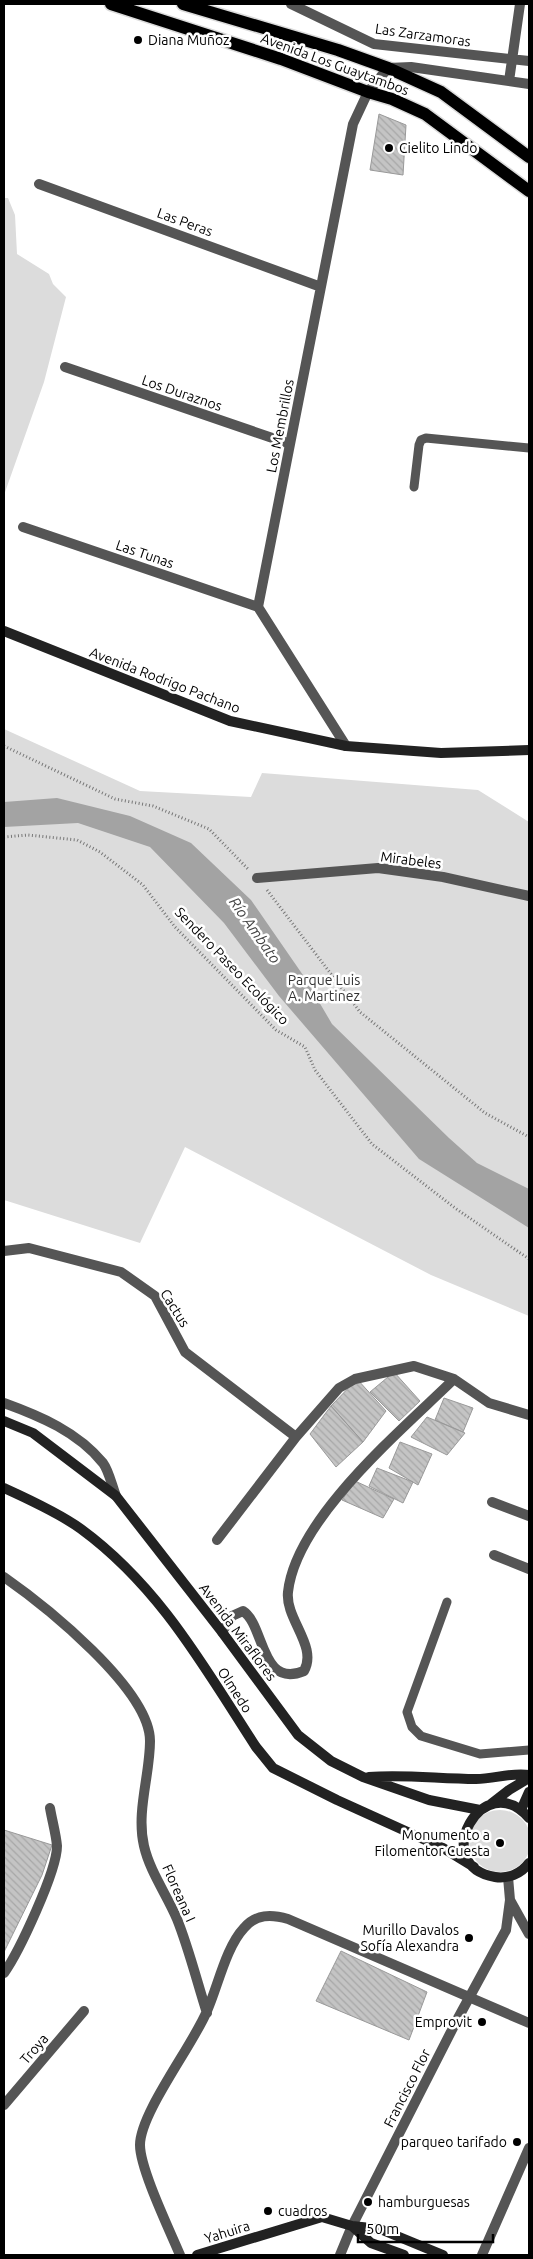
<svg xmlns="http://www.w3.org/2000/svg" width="533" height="2259" font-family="Ubuntu,sans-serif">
<defs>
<pattern id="building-back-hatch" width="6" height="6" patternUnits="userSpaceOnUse" patternTransform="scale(1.25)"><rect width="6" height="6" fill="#c4c4c4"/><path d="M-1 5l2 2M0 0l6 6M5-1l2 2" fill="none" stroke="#a7a7a7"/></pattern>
</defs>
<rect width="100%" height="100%" fill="#fff"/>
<path fill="#dcdcdc" d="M4,198H8L15,215L17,254L49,274L53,284L66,297L44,382L4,495Z
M4,729L140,791L251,797L262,773L478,790L529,822V1316L431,1275L185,1147L140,1243L4,1200Z
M469 1841a31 31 0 1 1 62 0a31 31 0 1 1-62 0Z"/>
<path fill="#a3a3a3" d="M57,798L130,816L191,843L251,900L305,978L332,1024L449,1138L477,1163L529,1189V1228L419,1159L279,996L224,923L150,847L78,823L4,827V802Z"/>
<path fill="url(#building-back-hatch)" stroke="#999" d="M379,114L406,125L403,175L370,170Z
M394,1372L420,1401L399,1421L370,1392Z
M357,1379L386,1411L363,1442L331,1406Z
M444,1398L473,1408L463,1432L435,1420Z
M331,1406L363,1442L336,1467L310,1434Z
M427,1417L465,1433L447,1455L411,1437Z
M400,1442L432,1454L418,1485L389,1468Z
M377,1468L413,1482L403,1503L369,1486Z
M355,1481L394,1499L383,1518L342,1500Z
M4,1830L52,1845L42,1875L4,1952Z
M341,1951L427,1992L409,2040L316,2001Z"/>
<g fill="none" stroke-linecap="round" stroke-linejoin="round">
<defs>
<path id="primary" d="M111,4L281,59L368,92L392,99L425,114L529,191
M183,4L338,50L388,68L441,92L529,157"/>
</defs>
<use href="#primary" stroke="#dbdbdb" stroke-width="15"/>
<path stroke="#777" stroke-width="3" stroke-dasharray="1 2.5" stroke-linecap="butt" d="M4,746L115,799L153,806L209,829L248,869
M4,837L28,835L77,840L100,852L143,885L175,927L276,1030L305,1047L315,1070L372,1144L455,1208L529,1259
M267,890L360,1012L485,1113L529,1137"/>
<path stroke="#555" stroke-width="9" d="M414,487L419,445L421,440L426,438L529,448
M447,1602L407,1712L412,1727L421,1736L480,1754L529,1750"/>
<path stroke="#555" stroke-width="10" d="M291,4L374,44L529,61
M509,81L520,4
M39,184L321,287
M65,367L290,444
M23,527L258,607
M346,746L258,607L353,124L368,92L388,68L411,67L529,84
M257,878L378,868L443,877L529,896
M4,1251L29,1248L121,1272L155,1296L185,1352L296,1437
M4,1403C40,1416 78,1432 103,1463C109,1471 112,1486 116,1496
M492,1502L529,1516
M217,1540L296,1437L339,1388L355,1379L414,1366L454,1379L489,1403L529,1415
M494,1555L529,1569
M4,1577C44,1605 150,1689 150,1741C150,1775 136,1812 144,1846C150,1872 167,1895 177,1919C189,1949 197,1982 207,2013
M222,1632L232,1616L243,1611C265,1625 260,1689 304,1671C318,1646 285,1619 288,1592C296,1518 402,1430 454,1379
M4,1973C19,1952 57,1871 57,1846C56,1834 52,1820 50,1808
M4,2105L84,2011
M180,2255C170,2231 140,2169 140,2145C140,2113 193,2045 207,2011C218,1986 226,1947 244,1928C256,1914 271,1914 288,1919L529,2023
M340,2255L352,2226"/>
<path stroke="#555" stroke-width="10" d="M510,1900L529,1934
M352,2226L457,2020L506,1930L510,1900L508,1877
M482,2255L529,2148"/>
<path stroke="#222" stroke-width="10" d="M4,631L230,721L346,746L441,753L529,750
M4,1421L33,1433L116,1496L222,1632L298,1735L331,1761L363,1777L429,1800L480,1810
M4,1488C26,1498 62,1515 81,1529C160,1587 204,1667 256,1747L273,1768L337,1800L443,1848L474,1867
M369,1777C404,1774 440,1779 476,1779C494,1779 512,1772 529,1775
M491,1804L509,1790L529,1778
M521,1810L529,1792
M529,1818C483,1765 428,1866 495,1877C508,1879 521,1874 529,1863
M352,2226L371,2243L404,2255
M197,2255L322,2217L352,2226L380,2229L443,2255"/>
<use href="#primary" stroke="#000" stroke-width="12"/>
</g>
<g fill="#000" stroke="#fff" stroke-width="2">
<circle cx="138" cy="40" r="5"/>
<circle cx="389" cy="148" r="5"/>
<circle cx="500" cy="1843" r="5"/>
<circle cx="469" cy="1938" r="5"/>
<circle cx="482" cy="2022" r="5"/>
<circle cx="517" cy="2142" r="5"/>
<circle cx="368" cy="2202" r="5"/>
<circle cx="268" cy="2211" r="5"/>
</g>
<g text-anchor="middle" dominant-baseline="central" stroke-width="5" stroke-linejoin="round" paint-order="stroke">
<g font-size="14" fill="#000" stroke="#fff">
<text transform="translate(423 35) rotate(8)">Las Zarzamoras</text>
<text transform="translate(335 64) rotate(20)">Avenida Los Guaytambos</text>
<text transform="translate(185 222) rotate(20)">Las Peras</text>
<text transform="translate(182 393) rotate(19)">Los Duraznos</text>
<text transform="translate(280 426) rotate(-79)">Los Membrillos</text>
<text transform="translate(145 554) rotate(19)">Las Tunas</text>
<text transform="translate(165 680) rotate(21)">Avenida Rodrigo Pachano</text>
<text transform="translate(411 860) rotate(7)">Mirabeles</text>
<text transform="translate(232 966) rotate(46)">Sendero Paseo Ecológico</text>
<text transform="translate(175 1308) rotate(58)">Cactus</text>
<text transform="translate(238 1632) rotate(53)">Avenida Miraflores</text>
<text transform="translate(235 1690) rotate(57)">Olmedo</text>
<text transform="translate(179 1893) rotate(66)">Floreana I</text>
<text transform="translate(34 2049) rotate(-49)">Troya</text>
<text transform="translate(407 2088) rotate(-63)">Francisco Flor</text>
<text transform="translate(227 2232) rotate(-17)">Yahuira</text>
</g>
<g font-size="14" fill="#000" stroke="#fff" text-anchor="start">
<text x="148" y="40">Diana Muñoz</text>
<text x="399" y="148">Cielito Lindo</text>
<text x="490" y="1835" text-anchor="end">Monumento a<tspan x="490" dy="16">Filomentor Cuesta</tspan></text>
<text x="459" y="1930" text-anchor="end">Murillo Davalos<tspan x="459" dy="16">Sofía Alexandra</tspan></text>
<text x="472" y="2022" text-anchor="end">Emprovit</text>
<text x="507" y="2142" text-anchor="end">parqueo tarifado</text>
<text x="378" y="2202">hamburguesas</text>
<text x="278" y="2211">cuadros</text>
</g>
<g font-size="14" fill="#333" stroke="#fff">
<text x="324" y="980">Parque Luis<tspan x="324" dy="16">A. Martinez</tspan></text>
</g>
<g font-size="15" font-style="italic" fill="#444" stroke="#fff">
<text transform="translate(255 930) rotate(55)">Río Ambato</text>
</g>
</g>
<rect width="533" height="2259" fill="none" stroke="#000000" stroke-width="10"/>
<path d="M358 2234v8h135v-8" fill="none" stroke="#000000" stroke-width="2.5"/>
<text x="366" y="2234" font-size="15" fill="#000000" stroke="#ffffff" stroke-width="4" paint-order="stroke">50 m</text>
</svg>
